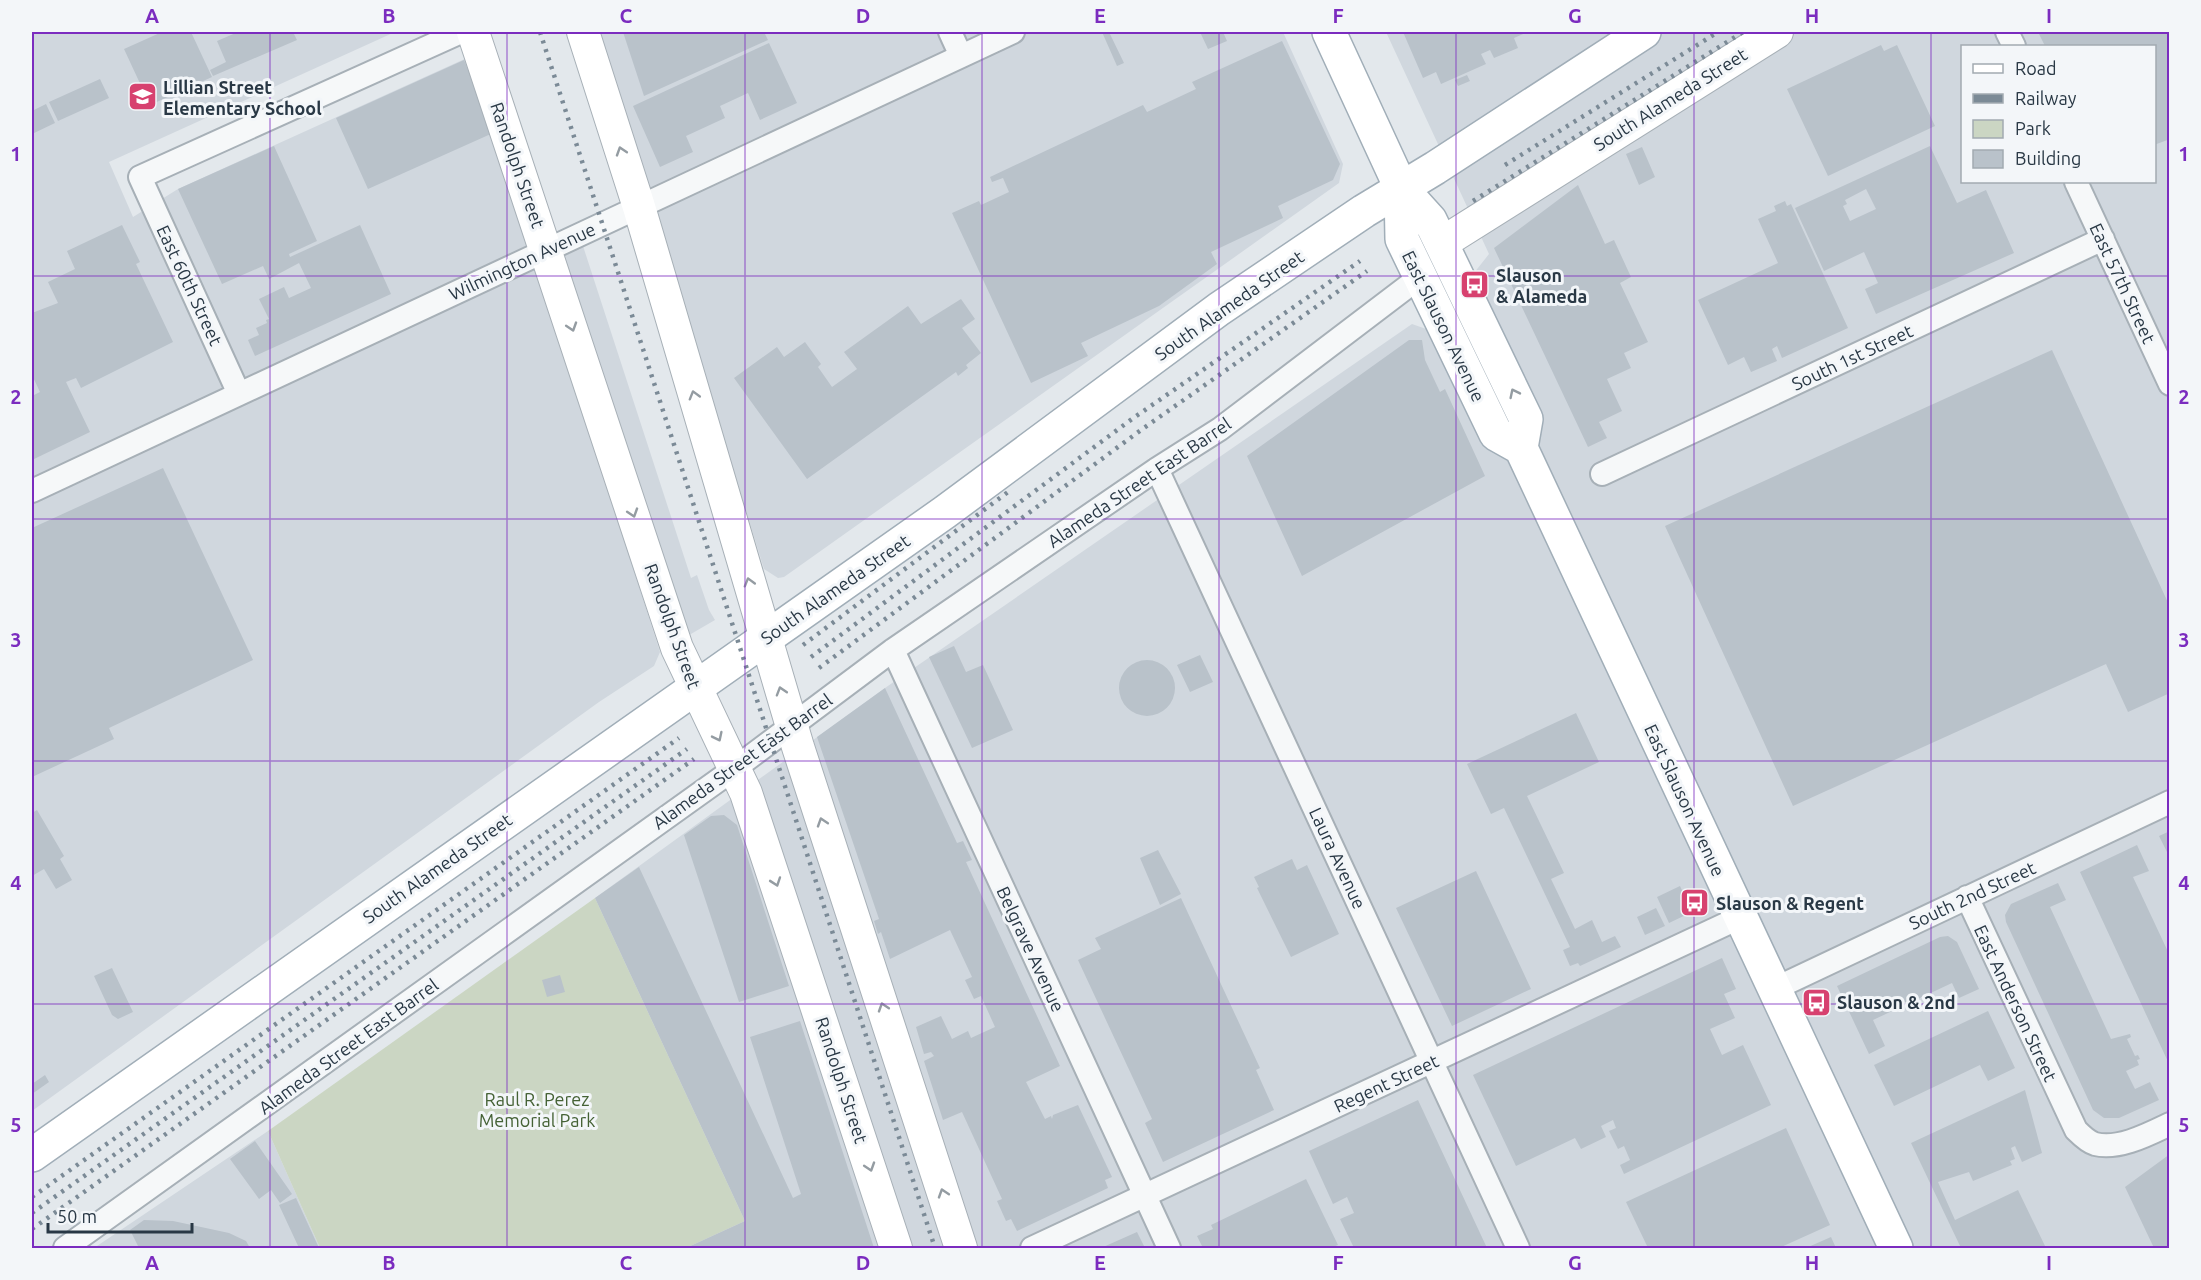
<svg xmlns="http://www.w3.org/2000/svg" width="2201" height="1280" font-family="Ubuntu,sans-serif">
<rect width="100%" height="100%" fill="#e3e8ec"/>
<path fill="#d0d7de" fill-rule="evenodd" d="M32,32H395L109,162L133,217L178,189L469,57L660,652L654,666L599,702L32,1111Z
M598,32H1283L1343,164L1339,183L784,577L778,578L764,569Z
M1386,32H2169V1248H686L745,1221L595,898L885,688L1412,324L1429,330L1489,254ZM1962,46H2154V182H1962Z
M583,246L691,578L697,575L709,610L715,620L684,638L560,256Z
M268,1131L320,1248H94Z"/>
<path fill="#cbd6c3" d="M595,898L745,1221L686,1248H320L268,1131Z"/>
<path fill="#b9c2ca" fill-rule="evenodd" d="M162,32H191L212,77L150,105L124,49Z
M238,32H293L297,40L213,76L210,70L226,62L217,41Z
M623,32H764L768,40L644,96Z
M1102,32H1109L1124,63L1117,66Z
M1200,32H1223L1227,41L1208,49Z
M1403,32H1528L1514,38L1518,48L1494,58L1490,50L1481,54L1486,64L1441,84L1436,72L1423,78Z
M2038,32H2170V139L2154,145V46H2045Z
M1282,41L1340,164L1333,180L1278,206L1283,218L1211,252L1217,264L1159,306L1081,343L1088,356L1031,383L952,213L979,201L981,205L1009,192L1003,178L992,182L990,177L1143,105L1147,112L1196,89L1192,82Z
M769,43L797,103L760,120L748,93L720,106L725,118L686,136L693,152L660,167L633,106Z
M1881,45L1884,51L1897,45L1935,126L1828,176L1787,89Z
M464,60L493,133L368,189L336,118Z
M1467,75L1470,81L1458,86L1455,80Z
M100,79L109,98L58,121L49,102Z
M46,104L55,123L32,134V111Z
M274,146L317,241L289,254L290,257L360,225L391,294L255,356L248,340L259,335L256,328L267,323L266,320L269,319L259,299L284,287L289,298L311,288L299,263L269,279L263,266L222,284L178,189Z
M1930,146L1957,203L1986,190L2014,253L1876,314L1865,289L1878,283L1864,252L1824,271L1795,208ZM1866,189L1876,209L1850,221L1843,206L1847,204L1845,200Z
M1642,147L1655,177L1639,185L1626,154Z
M1578,185L1605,244L1614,240L1631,277L1620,283L1648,342L1624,353L1631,368L1607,379L1622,411L1599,422L1607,438L1588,447L1494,248Z
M1785,201L1787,206L1791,204L1848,328L1782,358L1777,346L1772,349L1777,361L1751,372L1744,357L1728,365L1698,300L1778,263L1758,219L1776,211L1774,206Z
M122,225L140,262L136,264L173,342L81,388L76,378L66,382L90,432L32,460V396L40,392L32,375V313L58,303L48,282L75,269L67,251Z
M961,299L975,319L962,328L981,353L966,365L968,368L958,376L956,372L807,479L734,378L777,347L784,357L805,342L821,364L818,367L832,387L857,369L844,352L908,306L921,324Z
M1409,340H1422L1425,360L1440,392L1445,389L1485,476L1302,576L1247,456Z
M2052,350L2170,607V693L2128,712L2106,664L1793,806L1665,526Z
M163,468L253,660L109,728L114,739L32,777V528Z
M954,646L966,672L983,665L1013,730L972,748L929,657Z
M1200,655L1213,682L1190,692L1177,665Z
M1119 688a28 28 0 1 1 56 0a28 28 0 1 1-56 0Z
M885,688L957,843L963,841L972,860L966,862L1060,1066L1026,1082L1045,1119L1051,1116L1052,1119L1053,1115L1078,1105L1112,1177L1105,1180L1108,1188L1017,1231L1011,1219L1006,1221L997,1201L1002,1199L962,1112L943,1120L924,1061L934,1056L931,1052L924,1054L916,1027L941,1016L952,1039L968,1031L971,1038L995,1027L981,996L974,999L965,980L972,977L950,930L890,959L881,932L878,934L874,921L879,919L817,737Z
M1576,713L1599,762L1527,796L1564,873L1551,879L1575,929L1592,920L1602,942L1615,936L1621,947L1580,966L1578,963L1570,966L1563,950L1570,947L1504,808L1491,814L1467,764Z
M37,810L64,856L60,859L72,880L56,889L44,869L32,876V813Z
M724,815L737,825L789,986L739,1002L684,835L711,816Z
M2170,831V858L2159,836Z
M2137,845L2149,871L2133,877L2170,956V1066L2080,872Z
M1158,850L1181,894L1160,905L1140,858Z
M1292,859L1297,870L1307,865L1339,934L1291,957L1257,888L1259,887L1254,877Z
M639,867L793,1198L801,1194L750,1037L800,1021L874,1248H686L745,1221L595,898Z
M1476,871L1531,989L1452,1026L1396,908Z
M2058,883L2066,900L2050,907L2111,1039L2130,1034L2131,1037L2127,1039L2135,1056L2138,1055L2140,1059L2137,1060L2139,1065L2126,1071L2135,1089L2150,1082L2159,1100L2119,1118H2104L2093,1110L2006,922L2005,915L2011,904Z
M1680,886L1692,912L1669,923L1657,897Z
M1181,898L1260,1068L1256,1070L1274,1110L1163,1162L1145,1123L1152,1119L1078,960L1101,949L1095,938Z
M1656,908L1665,926L1645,935L1637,917Z
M1948,936L1957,942L1979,989L1959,998L1952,983L1873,1020L1885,1046L1869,1054L1837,986L1940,937Z
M1722,958L1736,989L1724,994L1735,1018L1710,1029L1722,1055L1743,1045L1771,1105L1624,1174L1620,1165L1630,1160L1624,1146L1618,1149L1609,1131L1616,1128L1613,1120L1601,1126L1606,1137L1581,1149L1575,1138L1516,1166L1473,1075Z
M112,968L133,1012L118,1019L112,1015L94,976Z
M560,975L565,992L547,997L542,980Z
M1988,1011L2015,1068L1988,1081L1980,1065L1894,1106L1874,1065Z
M45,1075L49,1082L32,1094V1084Z
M2025,1090L2042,1153L2022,1162L2015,1146L2011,1148L2015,1159L2010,1161L2012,1165L1973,1181L1969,1172L1938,1182L1955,1220L2018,1190L2046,1248H1961L1911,1143Z
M1418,1100L1466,1203L1487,1248H1354L1340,1219L1354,1213L1347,1197L1333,1204L1309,1151Z
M1786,1128L1830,1225L1779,1248H1648L1626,1202Z
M255,1141L292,1194L280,1203L271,1190L259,1199L230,1159Z
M2170,1154V1248H2154L2125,1187Z
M1306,1179L1338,1245L1330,1248H1203L1197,1236L1213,1229L1211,1225Z
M296,1198L319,1248H299L279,1205Z
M144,1220L173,1221L229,1233L246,1241L250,1248H139L130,1230Z
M1137,1232L1145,1248H1101Z
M1831,1237L1836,1248H1806Z"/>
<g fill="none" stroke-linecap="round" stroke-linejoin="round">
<defs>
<path id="street" d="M950,32L961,56
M2007,32L2014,46
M2076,182L2170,384
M239,394L140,177L461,32
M1157,469L1518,1248
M1602,474L2103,239
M32,491L1013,32
M893,650L1169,1248
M1967,897L2076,1130C2081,1135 2088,1142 2095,1144C2119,1150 2149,1134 2170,1124
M1774,989L2170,802
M65,1248L734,769L893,650L1157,469L1220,429L1420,277
M1032,1248L1741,917"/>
<path id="secondary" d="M473,32L677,648L746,793L896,1248
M583,32L639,207L798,747L961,1248
M1442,243L1777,32"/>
<path id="primary" d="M1329,32L1401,188L1430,220L1526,419L1521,448
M1401,188L1402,239L1496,434L1521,448L1896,1248
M32,1155L945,512L1219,309L1364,211L1435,168L1644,32"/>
</defs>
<use href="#street" stroke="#a7b0b7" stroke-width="26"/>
<use href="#secondary" stroke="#a7b0b7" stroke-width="34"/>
<use href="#primary" stroke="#a1aeb8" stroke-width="36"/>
<use href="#street" stroke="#f6f8f9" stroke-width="22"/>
<use href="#secondary" stroke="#fff" stroke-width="32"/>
<use href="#primary" stroke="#fff" stroke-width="33"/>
<path stroke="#7b8a96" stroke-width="4.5" stroke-dasharray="3 6" stroke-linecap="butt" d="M540,32L935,1248
M1505,165L1718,32
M1473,201L1743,32
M803,645L1008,492
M811,657L1132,419L1360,261
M819,668L1141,430L1367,271
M32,1197L679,738
M32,1213L687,749
M32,1229L694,759"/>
</g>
<defs><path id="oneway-chevron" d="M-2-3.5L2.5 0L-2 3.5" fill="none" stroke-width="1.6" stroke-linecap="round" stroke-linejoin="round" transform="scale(1.5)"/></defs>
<g stroke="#949ca2">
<use href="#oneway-chevron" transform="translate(621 151) rotate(-108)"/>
<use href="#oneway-chevron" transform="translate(572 327) rotate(72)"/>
<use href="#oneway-chevron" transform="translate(1514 393) rotate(-116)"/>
<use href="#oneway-chevron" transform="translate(694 395) rotate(-106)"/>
<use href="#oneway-chevron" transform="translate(633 513) rotate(72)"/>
<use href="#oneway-chevron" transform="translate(749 582) rotate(-106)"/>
<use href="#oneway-chevron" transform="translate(781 691) rotate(-107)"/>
<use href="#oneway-chevron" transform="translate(718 737) rotate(64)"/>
<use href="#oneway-chevron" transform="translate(822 822) rotate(-108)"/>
<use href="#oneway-chevron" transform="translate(776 882) rotate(71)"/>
<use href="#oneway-chevron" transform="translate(883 1007) rotate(-108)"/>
<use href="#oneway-chevron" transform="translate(870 1167) rotate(72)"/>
<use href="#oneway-chevron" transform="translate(943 1193) rotate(-108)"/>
</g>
<path fill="none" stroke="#7b2cbf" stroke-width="1.5" stroke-opacity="0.55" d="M270,32V1248M507,32V1248M745,32V1248M982,32V1248M1219,32V1248M1456,32V1248M1694,32V1248M1931,32V1248M32,276H2170M32,519H2170M32,761H2170M32,1004H2170"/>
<defs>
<symbol id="school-square" viewBox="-11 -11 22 22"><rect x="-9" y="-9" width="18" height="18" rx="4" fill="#d7416f" stroke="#f3f6f9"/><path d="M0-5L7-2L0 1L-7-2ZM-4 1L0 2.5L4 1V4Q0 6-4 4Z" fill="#fff"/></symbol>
<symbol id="bus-square" viewBox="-11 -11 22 22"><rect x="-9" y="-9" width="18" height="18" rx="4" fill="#d7416f" stroke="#f3f6f9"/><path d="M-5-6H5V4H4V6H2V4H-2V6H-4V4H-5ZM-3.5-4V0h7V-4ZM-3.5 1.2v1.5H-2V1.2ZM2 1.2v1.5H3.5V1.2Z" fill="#fff"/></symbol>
</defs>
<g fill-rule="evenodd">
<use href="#school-square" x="126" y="80" width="33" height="33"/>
<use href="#bus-square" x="1458" y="268" width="33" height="33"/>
<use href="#bus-square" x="1678" y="886" width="33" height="33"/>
<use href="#bus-square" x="1800" y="986" width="33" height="33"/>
</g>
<g text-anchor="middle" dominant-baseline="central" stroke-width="6" stroke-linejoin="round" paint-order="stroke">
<g font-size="18" font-weight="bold" fill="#293845" stroke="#f3f6f9" text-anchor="start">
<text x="163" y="87">Lillian Street<tspan x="163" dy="21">Elementary School</tspan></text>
<text x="1496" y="275">Slauson<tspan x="1496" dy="21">&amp; Alameda</tspan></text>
<text x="1716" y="903">Slauson &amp; Regent</text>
<text x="1837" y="1002">Slauson &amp; 2nd</text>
</g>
<g font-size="18" fill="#293845" stroke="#f3f6f9">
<text transform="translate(1670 99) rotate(-32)">South Alameda Street</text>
<text transform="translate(518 165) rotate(71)">Randolph Street</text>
<text transform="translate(522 261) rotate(-25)">Wilmington Avenue</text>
<text transform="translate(2123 283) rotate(65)">East 57th Street</text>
<text transform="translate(190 285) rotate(65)">East 60th Street</text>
<text transform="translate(1229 305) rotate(-35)">South Alameda Street</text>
<text transform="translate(1444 326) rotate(64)">East Slauson Avenue</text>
<text transform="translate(1852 357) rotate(-25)">South 1st Street</text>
<text transform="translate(1139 482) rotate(-34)">Alameda Street East Barrel</text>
<text transform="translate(835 589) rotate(-35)">South Alameda Street</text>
<text transform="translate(673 626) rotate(70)">Randolph Street</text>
<text transform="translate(742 761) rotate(-36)">Alameda Street East Barrel</text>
<text transform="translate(1685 800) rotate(65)">East Slauson Avenue</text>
<text transform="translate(1338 858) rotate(65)">Laura Avenue</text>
<text transform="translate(437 868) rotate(-35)">South Alameda Street</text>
<text transform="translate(1972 895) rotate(-25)">South 2nd Street</text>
<text transform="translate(1031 949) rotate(65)">Belgrave Avenue</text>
<text transform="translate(2016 1003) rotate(65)">East Anderson Street</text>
<text transform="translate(348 1046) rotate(-36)">Alameda Street East Barrel</text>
<text transform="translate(842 1080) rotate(72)">Randolph Street</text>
<text transform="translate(1386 1083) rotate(-25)">Regent Street</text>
</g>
<g font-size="18" fill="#456235" stroke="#f3f6f9">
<text x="537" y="1099">Raul R. Perez<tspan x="537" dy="21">Memorial Park</tspan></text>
</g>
</g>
<rect width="2201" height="1280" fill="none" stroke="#f3f6f9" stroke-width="66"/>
<rect x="1961" y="45" width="195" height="138" fill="#f3f6f9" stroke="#a2aab1" stroke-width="1.5"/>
<rect x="1973" y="64" width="30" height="9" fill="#ffffff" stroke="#a2aab1" stroke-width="1.5"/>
<text x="2015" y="75" font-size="18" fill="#293845">Road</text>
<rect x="1973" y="94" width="30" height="9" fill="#7b8a96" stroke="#a2aab1" stroke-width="1.5"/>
<text x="2015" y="105" font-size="18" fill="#293845">Railway</text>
<rect x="1973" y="120" width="30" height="18" fill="#cbd6c3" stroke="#a2aab1" stroke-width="1.5"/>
<text x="2015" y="135" font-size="18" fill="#293845">Park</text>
<rect x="1973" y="150" width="30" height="18" fill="#b9c2ca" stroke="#a2aab1" stroke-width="1.5"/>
<text x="2015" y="165" font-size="18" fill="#293845">Building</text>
<path d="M48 1223v9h144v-9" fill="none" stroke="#293845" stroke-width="3"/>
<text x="57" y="1223" font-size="18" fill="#293845" stroke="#f3f6f9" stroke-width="4.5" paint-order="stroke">50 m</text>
<rect x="33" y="33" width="2135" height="1214" fill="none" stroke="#7b2cbf" stroke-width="2"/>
<g font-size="20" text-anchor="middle" font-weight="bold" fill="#7b2cbf">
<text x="152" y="23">A</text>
<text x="389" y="23">B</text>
<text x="626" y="23">C</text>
<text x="863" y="23">D</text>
<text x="1100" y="23">E</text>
<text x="1338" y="23">F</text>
<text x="1575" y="23">G</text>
<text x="1812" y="23">H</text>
<text x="2049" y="23">I</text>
<text x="16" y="161">1</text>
<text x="2184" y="161">1</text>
<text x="16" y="404">2</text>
<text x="2184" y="404">2</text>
<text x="16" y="647">3</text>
<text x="2184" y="647">3</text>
<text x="16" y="890">4</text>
<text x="2184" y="890">4</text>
<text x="16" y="1132">5</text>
<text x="2184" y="1132">5</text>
<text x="152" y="1270">A</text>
<text x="389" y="1270">B</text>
<text x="626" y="1270">C</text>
<text x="863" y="1270">D</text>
<text x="1100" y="1270">E</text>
<text x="1338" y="1270">F</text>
<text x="1575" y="1270">G</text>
<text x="1812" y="1270">H</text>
<text x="2049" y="1270">I</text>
</g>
</svg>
